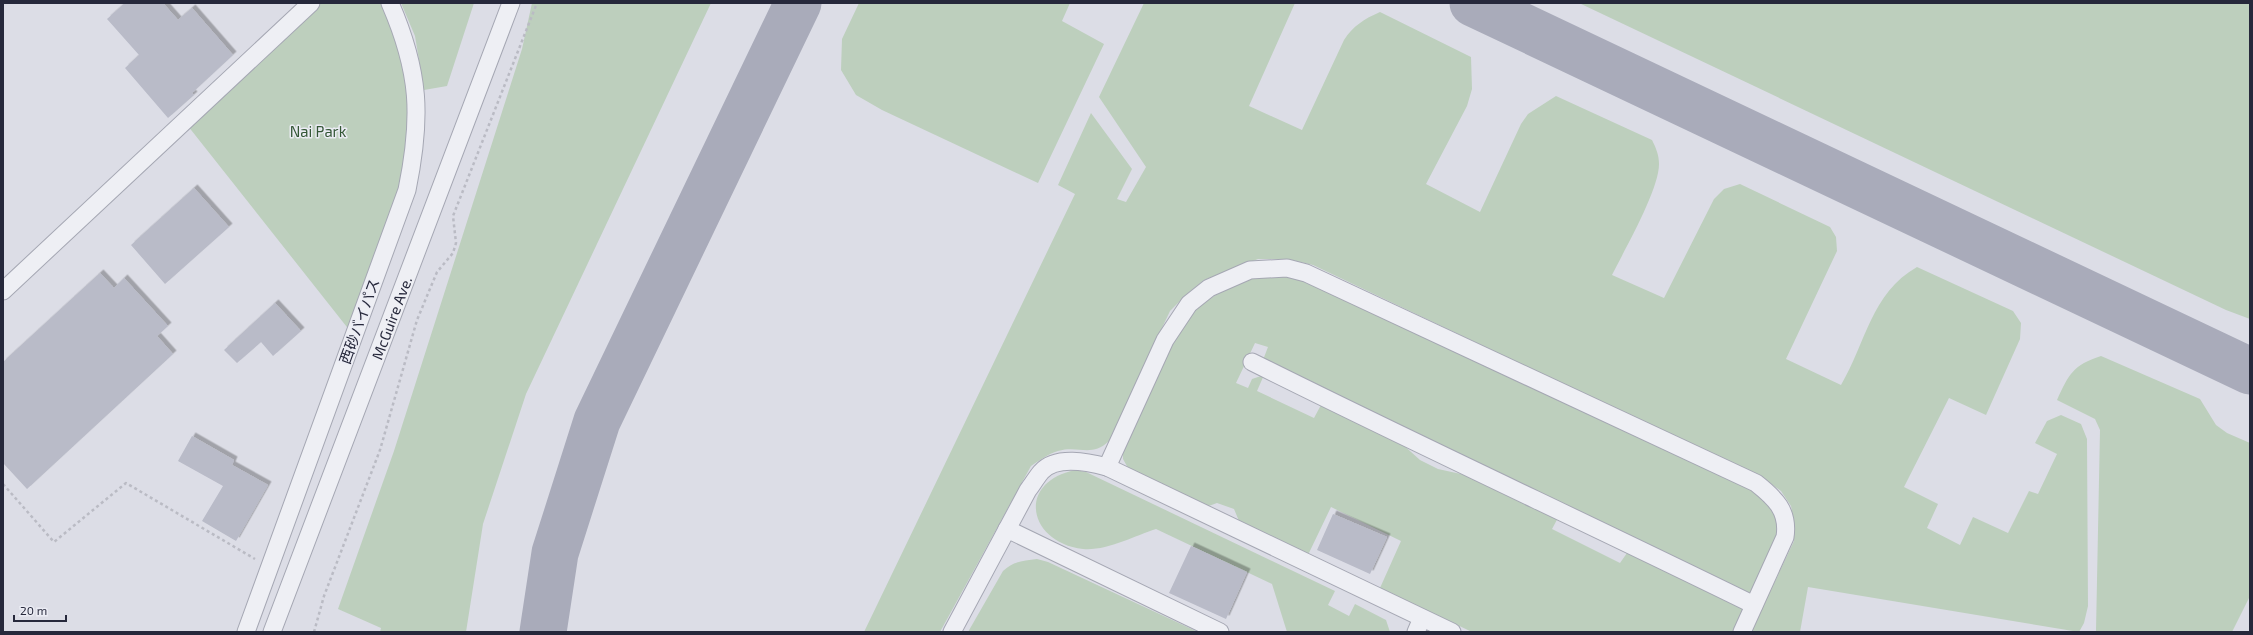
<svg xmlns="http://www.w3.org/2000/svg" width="2253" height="635" font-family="'Exo 2','Noto Sans JP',sans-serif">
<defs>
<filter id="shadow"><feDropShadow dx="3.5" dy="-3.5" stdDeviation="0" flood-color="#0004"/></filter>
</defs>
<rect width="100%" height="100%" fill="#dcdde6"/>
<path fill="#bdcfbd" d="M311,3H390L399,22L416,148L354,336L184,121Z
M401,3H474L447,86L424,90L415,36Z
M532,3H711L526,394L483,524L466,632H380L381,628L338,609L394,451L522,49Z
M859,3H1070L1062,21L1104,44L1038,183L882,110L856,95L841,70L842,39Z
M1144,3H1295L1249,106L1302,130L1344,40C1353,26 1364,19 1380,12L1471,57L1472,89L1467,106L1426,184L1480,212L1521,124L1528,114L1556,96L1652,140C1656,148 1659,155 1659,164C1659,190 1625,249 1612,275L1664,298L1714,199L1724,189L1740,184L1830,227L1836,237L1837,251L1786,359L1841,385C1866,343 1871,293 1917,267L2013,311L2021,323L2020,339L1986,415L1949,398L1904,487L1938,504L1927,528L1960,545L1973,517L2008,533L2029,491L2038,494L2057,454L2035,443L2047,421L2061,415L2081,424L2087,439L2088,606L2084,623L2079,632L1808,587L1800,632H1751L1794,541V522L1791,506L1781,491L1767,481L1313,265L1288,259H1258L1204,280L1186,295L1170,311L1109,441C1091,458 1079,445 1058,451C1048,454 1040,460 1031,466L940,632H864L1075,194L1058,185L1091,113L1132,169L1117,199L1126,202L1146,167L1099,97Z
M1579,3H2250V319L2226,310Z
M1289,276L1309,280L1753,488L1771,503L1781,534L1752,591L1748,593L1263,360L1268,347L1255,343L1236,383L1248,388L1252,379L1264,375L1257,391L1314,418L1321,405L1401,443L1420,460L1438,469L1470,476L1559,516L1552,529L1620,563L1627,553H1636L1742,607L1743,614L1735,632H1472L1380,588L1401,541L1331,507L1308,555L1239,521L1234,509L1217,503L1206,507L1128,468L1123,459V451L1176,337L1190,314L1203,303L1235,283L1253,278Z
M2101,356L2200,399L2216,425L2227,433L2250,443V596L2232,632L2096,631L2100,430L2095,419L2057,400C2069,374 2073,365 2101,356Z
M1075,470L1086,472L1335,591L1328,605L1349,616L1355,604L1386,620L1390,632H1287L1272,584L1156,529C1134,536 1107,551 1083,549C1029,543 1015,483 1075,470Z
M1037,559L1048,562L1198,632H968L1003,571C1013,561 1023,561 1037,559Z"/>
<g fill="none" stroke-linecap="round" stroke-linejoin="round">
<path stroke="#a9abba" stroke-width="47" d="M1473,3L2250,371
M543,632L555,553L597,421L798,3"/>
</g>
<path fill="#b9bbc8" filter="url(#shadow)" d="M125,3H163L178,20L192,8L233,55L192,93L194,95L168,118L125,68L139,55L107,19Z
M194,188L229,227L165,284L131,245Z
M100,273L114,288L124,278L168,326L157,336L173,354L27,489L3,463V362Z
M275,303L301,331L273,356L261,342L237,363L224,350Z
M192,436L234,460L232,465L268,485L236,541L202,521L223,486L178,461Z
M1333,514L1387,537L1370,574L1317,550Z
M1191,546L1247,572L1226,619L1169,593Z"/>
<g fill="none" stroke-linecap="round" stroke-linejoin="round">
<defs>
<g id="minor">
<path d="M3,291L311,3"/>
<path d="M1252,362C1418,445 1587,523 1754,605"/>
<path d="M1107,467L1165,340L1189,304L1209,288L1250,270L1287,268L1306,273L1756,483C1775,498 1789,511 1785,537L1742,632"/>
<path d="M1007,529L1220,632"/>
<path d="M246,632L407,190C422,117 420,72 390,3"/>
<path id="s1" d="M272,632L511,3"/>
<path d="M952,632L1028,490C1032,485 1036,478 1041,472C1056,455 1088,462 1107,467L1452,632"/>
<path d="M1416,632L1422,618"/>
</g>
</defs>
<use href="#minor" stroke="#a5a7b3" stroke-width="19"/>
<path stroke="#babbc4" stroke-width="2.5" stroke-dasharray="3 3" stroke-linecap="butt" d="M3,484L54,542L126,483L255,559
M314,632L324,596L380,450L417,320L437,272L453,253L456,243L453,216L537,3"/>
<use href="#minor" stroke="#eeeff4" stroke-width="17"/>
</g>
<g text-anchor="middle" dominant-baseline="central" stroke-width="3" stroke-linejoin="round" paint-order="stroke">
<g font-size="15" fill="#345736" stroke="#ebecf4">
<text x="318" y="131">Nai Park</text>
</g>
<g font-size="15" fill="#26283b" stroke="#ebecf4">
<text stroke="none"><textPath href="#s1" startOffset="336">McGuire Ave.</textPath></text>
<text transform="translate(359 321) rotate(-70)">西砂バイパス</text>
</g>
</g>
<rect width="2253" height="635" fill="none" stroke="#26283b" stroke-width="8"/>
<path d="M14 615v6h52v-6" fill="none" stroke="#26283b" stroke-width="2"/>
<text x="20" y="615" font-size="12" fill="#26283b" stroke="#ebecf4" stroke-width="3" paint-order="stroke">20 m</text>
</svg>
